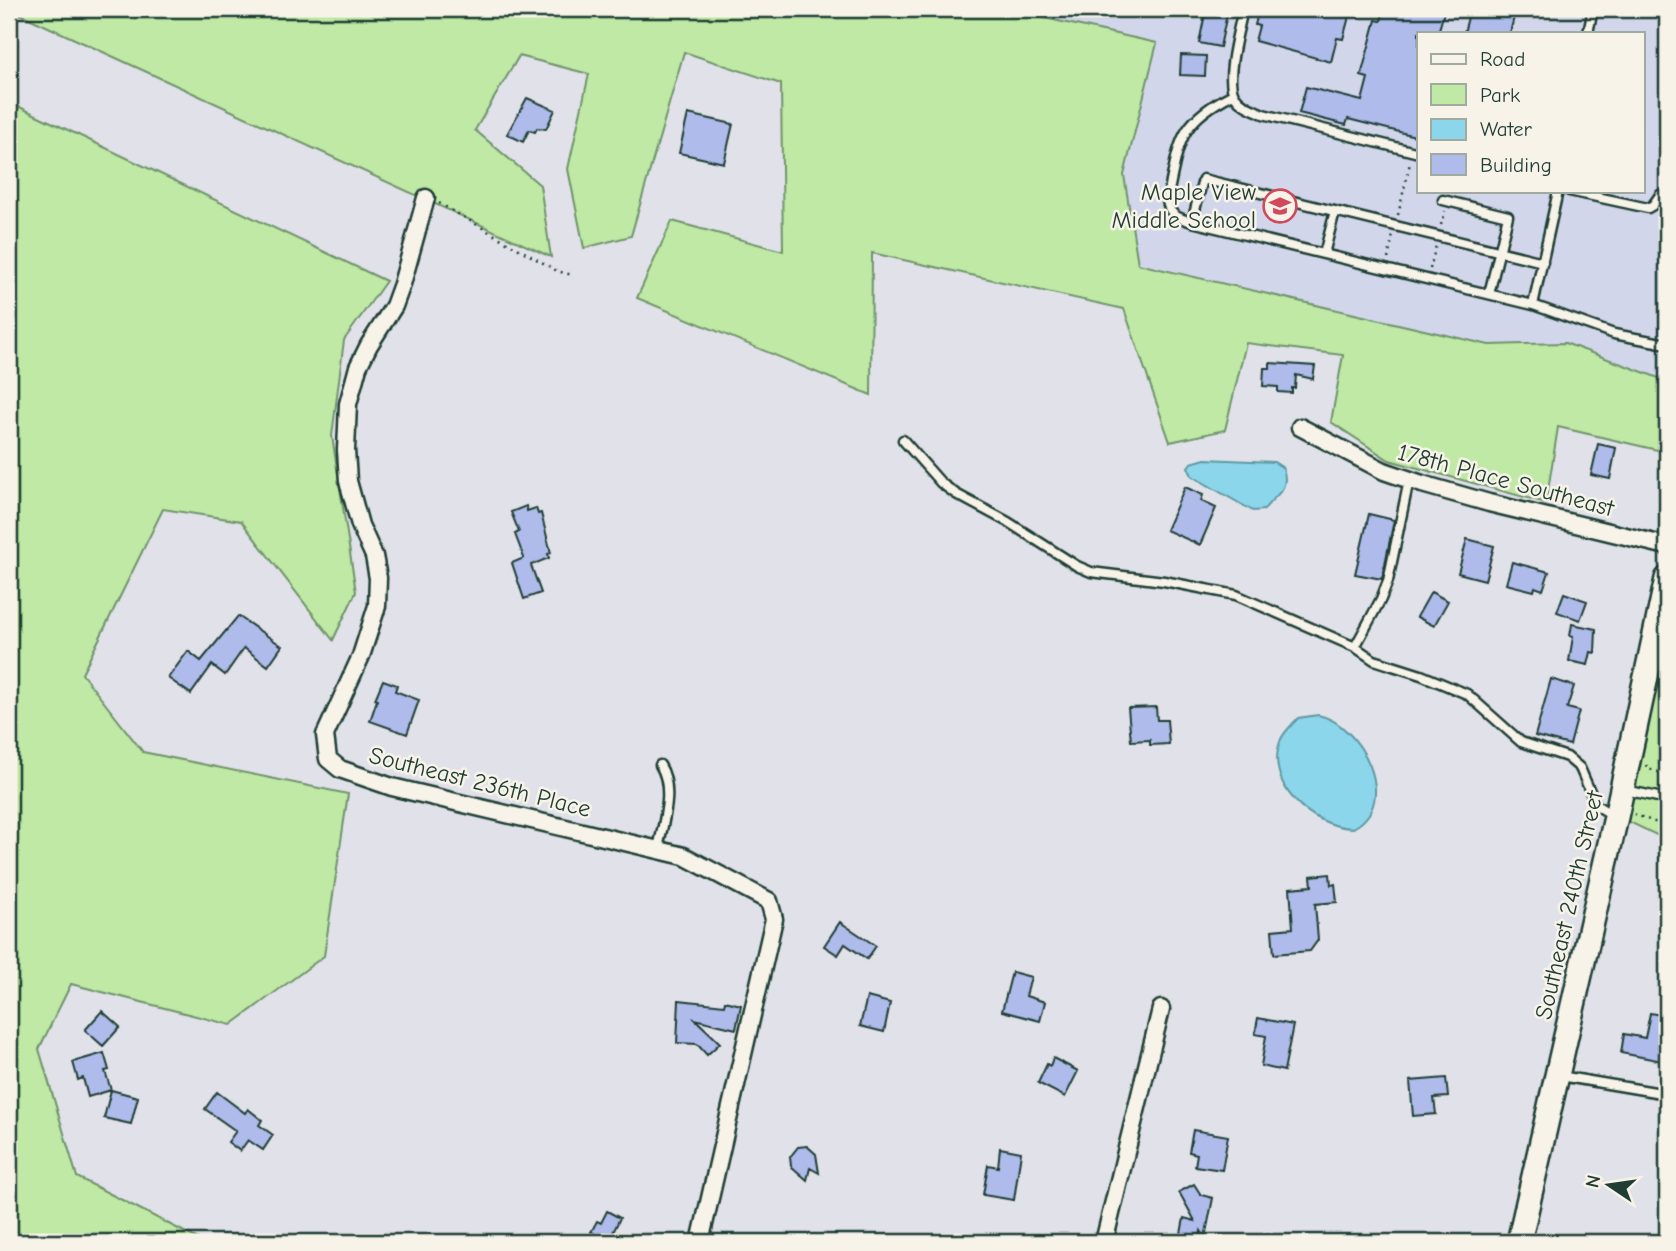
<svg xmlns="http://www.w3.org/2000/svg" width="1676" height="1251" font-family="'Comic Neue',sans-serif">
<rect width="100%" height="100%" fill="#e1e2e9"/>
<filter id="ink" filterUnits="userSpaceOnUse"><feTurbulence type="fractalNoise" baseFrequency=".0143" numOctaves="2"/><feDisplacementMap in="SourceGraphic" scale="14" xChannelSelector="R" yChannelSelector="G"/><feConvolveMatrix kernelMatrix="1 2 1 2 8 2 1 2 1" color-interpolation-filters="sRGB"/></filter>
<g filter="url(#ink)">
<path fill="#d2d6ea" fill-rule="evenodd" d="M937,9H1667V339L1656,389L889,221ZM1419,33H1643V191H1419Z"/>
<path fill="#bfe9a5" stroke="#6f936c" stroke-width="2" d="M9,9H1004L1157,43L1124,175L1138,264L1489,345L1565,343L1667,381L1666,452L1558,427L1546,503L1389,460L1331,422L1343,355L1246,343L1225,430L1170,442L1124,309L872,253L871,395L637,298L672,221L783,251L781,84L684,52L631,236L584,248L568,169L589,74L519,56L475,130L540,185L551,257Z
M9,102L386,281L344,340L332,436L356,592L333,640L241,521L163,509L82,674L143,752L348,794L324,956L231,1025L71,984L39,1049L77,1177L204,1242H9Z
M1667,616V840L1623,819Z"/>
<path fill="#8bd6eb" stroke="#6099a2" stroke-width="2" d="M1205,459L1274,462L1283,468C1291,492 1273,495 1264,510L1253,511L1192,476L1188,467L1191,463Z
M1318,715C1360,723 1402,803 1353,828C1311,827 1263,784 1281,739C1285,731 1292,725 1298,718Z"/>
<path fill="#aebbeb" stroke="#1f3d34" stroke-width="2" d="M1206,9H1228L1220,47L1199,43Z
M1259,9H1351L1343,39L1337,38L1331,62L1255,41L1259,26L1255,25Z
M1384,9H1445L1438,33H1419V137L1348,119L1346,125L1299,113L1306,87L1362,101L1368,78L1361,76L1376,20L1381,21Z
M1470,9H1516L1510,33H1464Z
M1181,55L1206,56L1205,76L1180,75Z
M527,98L555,110L546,129L537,128L535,132L529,130L523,142L507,134Z
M688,114L733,124L724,163L679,153Z
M1270,363L1315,366L1313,379L1296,375L1295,388H1292V393L1278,392V387L1263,386L1264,368H1270Z
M1598,444L1616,448L1610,479L1591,475Z
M1185,487L1203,495L1201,501L1216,508L1200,545L1166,530Z
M526,506L527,511L536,508L538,514L541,513L551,553L548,554L549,558L531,565L541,593L524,599L512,563L524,558L515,534L519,532L511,512Z
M1369,514L1394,520L1382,579L1355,574Z
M1467,539L1494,546L1485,580L1458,573Z
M1512,562L1549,572L1543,590L1535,587L1534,591L1506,584Z
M1431,592L1448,601L1434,626L1417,617Z
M1564,593L1587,601L1580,620L1557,612Z
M238,616L282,646L268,666L244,648L225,675L212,665L191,694L168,678L188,651L201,661Z
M1572,624L1596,629L1595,653L1591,652L1588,665L1569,661L1573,637L1570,636Z
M1551,679L1574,686L1567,708L1579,711L1570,745L1535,736Z
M383,680L397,685L395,691L419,700L407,734L370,721L377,700L375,699Z
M1156,707L1157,720H1167L1169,744L1150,745V740L1131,741L1128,708Z
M1330,874L1331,885L1335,884L1337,902L1315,904L1318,940L1310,951L1274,954L1272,930L1293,928L1290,888L1312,886L1311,876Z
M840,922L876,946L867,959L845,944L838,955L824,946Z
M1012,972L1031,977L1026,996L1045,1002L1040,1021L1002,1011Z
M867,997L890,1003L884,1032L860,1026Z
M679,1000L724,1005L725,1001L741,1005L736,1029L695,1019L720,1043L707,1055L697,1044L677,1043Z
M102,1011L120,1027L103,1046L85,1030Z
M1650,1013L1667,1016V1062L1621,1053L1624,1034L1645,1038Z
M1258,1018L1293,1025L1284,1071L1261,1066L1266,1036L1255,1034Z
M104,1053L109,1070L105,1071L111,1090L88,1097L83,1078L78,1080L73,1062Z
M1053,1058L1078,1071L1065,1097L1038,1083L1047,1064L1050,1066Z
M1446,1078L1448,1097L1434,1098L1436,1114L1413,1116L1410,1081Z
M111,1090L138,1097L131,1124L104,1118Z
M217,1092L245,1113L248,1109L262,1120L259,1125L273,1135L263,1150L248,1140L240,1151L228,1142L236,1131L205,1109Z
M1193,1130L1228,1136L1222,1170L1195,1166L1197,1154L1189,1152Z
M807,1146L816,1154L819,1173L810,1168L807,1180L791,1166L790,1157L798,1147Z
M1000,1148L1021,1152L1014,1200L983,1195L988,1165L998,1167Z
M1194,1184L1201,1195L1213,1198L1205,1238L1201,1231L1199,1242L1180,1239L1184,1218L1195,1221L1179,1192Z
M607,1211L620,1218L609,1241L591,1232L597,1221L601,1223Z"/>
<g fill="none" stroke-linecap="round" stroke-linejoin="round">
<defs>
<path id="lane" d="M1243,9C1239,29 1224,81 1235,96C1242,106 1253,109 1263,114L1419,153
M1588,33L1593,9
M1558,191L1533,305L1614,334L1667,344
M1569,191L1648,208L1653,205L1660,195
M1443,200L1508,216L1489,294
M1192,222C1179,218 1169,216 1167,200C1180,143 1176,123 1233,94
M1324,254L1335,211
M1533,305L1192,222L1203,179L1543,262
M903,440L941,483L956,494L1008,522L1077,566L1091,572L1164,581L1236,595L1355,647L1374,660L1421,675L1467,694L1521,742L1567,757L1580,768L1596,805L1614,816
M1355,647L1381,599L1388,581L1409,480
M1625,790L1667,799
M658,849C663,823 675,789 660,765
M1560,1076L1667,1094"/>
<path id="street" d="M426,198L402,284L394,306L369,345L358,367L348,404L346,450L348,481L360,525L374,556L378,578L377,606L361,656L325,735L328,759L340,769L392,787L684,856L769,901L774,919L700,1242
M1300,427L1384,471L1422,484L1489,503L1667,546
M1104,1242L1161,1009"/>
<path id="secondary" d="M1519,1242L1616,817L1667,579"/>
</defs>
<use href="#lane" stroke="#1f3d34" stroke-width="13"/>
<use href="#street" stroke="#1f3d34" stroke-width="21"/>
<use href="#secondary" stroke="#1f3d34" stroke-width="28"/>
<path stroke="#1f3d34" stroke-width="2.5" stroke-dasharray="2 5" stroke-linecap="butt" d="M439,203L557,271L572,275
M1398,215L1410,163
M1441,225L1445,211
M1388,259L1393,235
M1430,269L1436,245
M1646,765L1648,769L1667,774
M1634,814L1667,827"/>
<use href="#lane" stroke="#f7f3e8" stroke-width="8"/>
<use href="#street" stroke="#f7f3e8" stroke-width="16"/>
<use href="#secondary" stroke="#f7f3e8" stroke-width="23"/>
</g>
</g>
<defs>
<symbol id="school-ring" viewBox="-11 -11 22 22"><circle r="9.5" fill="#f7f3e8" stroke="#d1495b" stroke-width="1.5"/><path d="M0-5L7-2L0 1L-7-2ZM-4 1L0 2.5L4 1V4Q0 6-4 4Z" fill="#d1495b"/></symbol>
</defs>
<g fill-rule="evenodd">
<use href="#school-ring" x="1261" y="187" width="38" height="38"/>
</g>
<g text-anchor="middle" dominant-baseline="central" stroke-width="5" stroke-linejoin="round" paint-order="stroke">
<g font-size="24" fill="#1f3d34" stroke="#f7f3e8" text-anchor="end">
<text x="1256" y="192">Maple View<tspan x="1256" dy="28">Middle School</tspan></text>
</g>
<g font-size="24" fill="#1f3d34" stroke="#f7f3e8">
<text transform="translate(1506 480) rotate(15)">178th Place Southeast</text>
<text transform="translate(480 782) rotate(14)">Southeast 236th Place</text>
<text transform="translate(1569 905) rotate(-77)">Southeast 240th Street</text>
</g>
</g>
<rect width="1676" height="1251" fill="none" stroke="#f7f3e8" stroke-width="35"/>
<rect x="18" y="18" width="1641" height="1216" fill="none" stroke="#1f3d34" stroke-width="2.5" filter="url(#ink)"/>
<rect x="1417" y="32" width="228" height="161" fill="#f7f3e8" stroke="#a1aaa0" stroke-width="2"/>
<rect x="1431" y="54" width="35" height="10" fill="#f7f3e8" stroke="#a1aaa0" stroke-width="2"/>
<text x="1480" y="66" font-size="21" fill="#1f3d34">Road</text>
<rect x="1431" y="84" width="35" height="21" fill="#bfe9a5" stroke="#a1aaa0" stroke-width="2"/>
<text x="1480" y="102" font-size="21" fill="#1f3d34">Park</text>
<rect x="1431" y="119" width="35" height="21" fill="#8bd6eb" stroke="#a1aaa0" stroke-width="2"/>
<text x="1480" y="136" font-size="21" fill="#1f3d34">Water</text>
<rect x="1431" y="154" width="35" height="21" fill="#aebbeb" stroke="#a1aaa0" stroke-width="2"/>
<text x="1480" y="172" font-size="21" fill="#1f3d34">Building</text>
<g transform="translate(1609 1185) rotate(283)" stroke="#f7f3e8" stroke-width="5" paint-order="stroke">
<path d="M0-5L12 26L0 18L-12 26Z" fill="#1f3d34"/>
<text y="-10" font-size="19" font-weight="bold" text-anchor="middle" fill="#1f3d34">N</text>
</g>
</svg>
